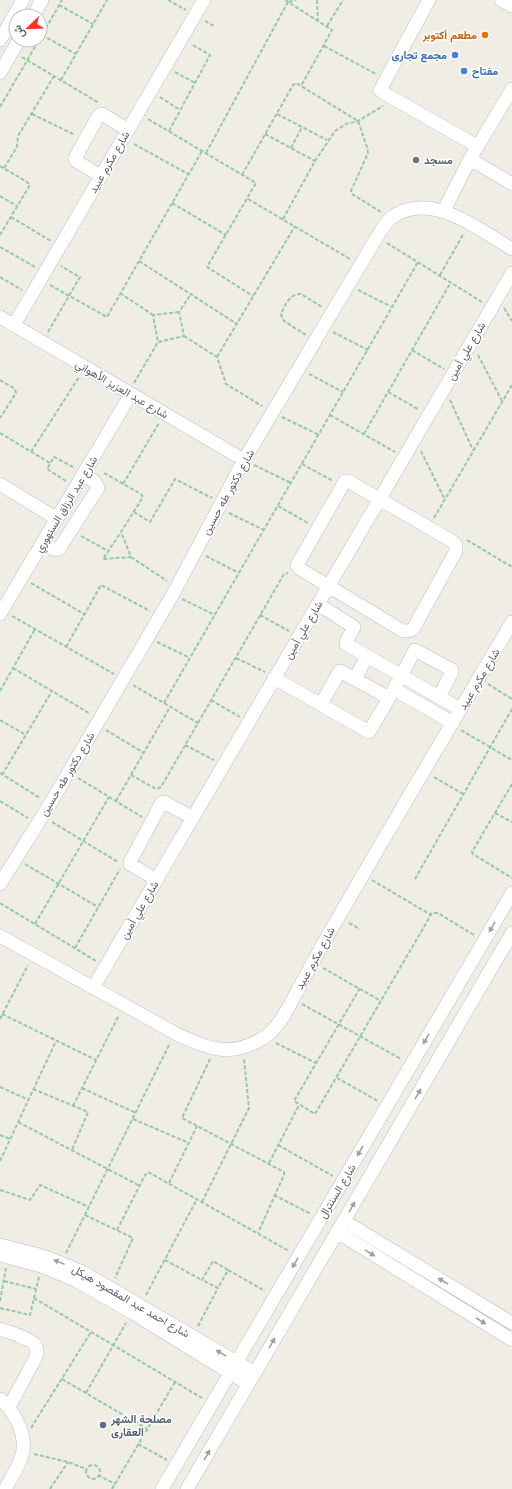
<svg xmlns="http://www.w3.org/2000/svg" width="512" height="1489" font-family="Arial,Vazirmatn,sans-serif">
<rect width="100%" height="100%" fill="#f0eee4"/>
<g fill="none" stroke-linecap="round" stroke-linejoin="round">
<defs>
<path id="minor" d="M429,0L380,90L382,92L477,146
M501,0L512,6
M33,16L42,0
M0,40L23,0
M0,73L19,40
M470,159L512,184
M101,176L76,161L75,158L99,115L102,114L128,130
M444,210L470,159L512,89
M0,317L244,460
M14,325L204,0
M345,481H348L452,541L456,545V551L413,629L408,631H403L300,569L297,565Z
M0,484L57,519
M42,543C47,546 53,551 59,549L98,488L94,481L83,474
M318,604L354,627L346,642V644L460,709
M0,614L131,394
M274,678L369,732L389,698L340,671L321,704
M355,679L367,656
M394,689L453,723
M389,698L415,650L452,670V672L439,697
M157,880L130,864V862L161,804L164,802L193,818
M0,884L50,804L173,594L244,460L377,237C381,231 386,221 392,217C431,190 478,229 512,249
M0,936L175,1033C207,1048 230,1059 263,1038C282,1027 293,997 304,979C315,958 326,938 338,918C395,819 454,720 512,622
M93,988L512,273
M344,1221L512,1323
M337,1232L512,1340
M0,1245L43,1256L83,1272L255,1373
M0,1255L41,1266L75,1280L133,1313L248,1384
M0,1329C8,1332 30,1338 35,1345C38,1349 37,1353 36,1357L9,1407
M0,1399C16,1413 30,1439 20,1461C16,1471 10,1480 5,1489
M162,1489L512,893
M187,1489L512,933"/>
</defs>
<use href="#minor" stroke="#b9bcc2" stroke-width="14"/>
<path stroke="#95c9a5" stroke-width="2" stroke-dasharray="4 2" stroke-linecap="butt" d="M168,0L186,10
M285,0L332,30L301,86
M317,0L318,20
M289,2L296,0
M59,5L93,24
M205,21L214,26
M327,26L343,0
M42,35L76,54
M40,39L62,0
M324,46L376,74
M22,57L99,103
M175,72L195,83
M61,80L107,0
M160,97L180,110
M0,107L39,40
M32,114L75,135
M277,114L327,140
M148,119L256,183L207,267L253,296
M169,131L210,55L191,44
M265,134L315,161
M134,144L188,174
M291,148L302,127
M206,153L289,0
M0,166L27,182L30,185L0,235
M4,168L17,147L18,136L54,76
M242,175L293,85L296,83L358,121L367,147L368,153L351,191L352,194L381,212
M0,196L17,206
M248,199L350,259
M172,203L226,235
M11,217L51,241
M283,219L315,161L335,131L346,124L358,121L383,106
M387,243L482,302
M0,247L35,267
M139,261L237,324
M440,275L464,233
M0,277L22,290
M50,285L107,317L202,151
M358,290L392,307
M120,293L153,315
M504,308L512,321
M179,312L153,315L158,342L184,336L179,312L191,294
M48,332L80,277L61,266
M333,332L368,350
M306,335L284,321L281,315C284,306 290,293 301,294L322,307
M184,336L217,357L226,384L262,406
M412,350L444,369
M478,355L502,401
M217,357L295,226
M309,374L343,392
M0,380L15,389L16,393L0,418
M134,383L158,342
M388,392L418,409
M450,400L473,450
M330,415L395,452
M282,417L319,435
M0,433L50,463
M364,434L451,282
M421,451L445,500
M31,452L79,377
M302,464L333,481
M254,465L291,483
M104,473L141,494L143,497L121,532L131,557L103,559L121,532
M66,481L47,469L54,457L75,468
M123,484L159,423
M278,506L308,523
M134,512L150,522L175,479L212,498
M229,513L264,530
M434,518L512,385
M81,536L108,551
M467,540L512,567
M206,556L239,573
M131,557L167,581
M31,583L84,614
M182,599L215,615
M260,615L289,631
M12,616L114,674
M157,642L190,658
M66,647L101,585L150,611
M236,658L265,672
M13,668L89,713
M488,684L512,699
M133,685L198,723
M0,691L35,629
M211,700L240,717
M164,703L418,262
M0,720L26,735
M106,730L144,753
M461,730L512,760
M185,745L214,760
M0,773L40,798
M2,775L52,691
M131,775L156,789L161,787L284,574L288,573
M434,777L463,794
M78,778L142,817
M512,784L472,852L473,854L512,878
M0,801L28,818
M116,801L170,707
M495,813L512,822
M52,822L118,862
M25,864L98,907
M415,879L512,709
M372,880L431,915
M0,903L96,961
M349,923L360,929
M35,924L109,797
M75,948L120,869
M323,968L381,1001
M360,988L294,1101L315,1114L432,913H438L474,935
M302,1004L401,1059
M2,1014L96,1060
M0,1019L28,965
M276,1043L316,1063
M210,1059L182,1118L284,1172V1175L258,1233
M337,1078L378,1101
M0,1087L29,1100
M82,1088L136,1113
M33,1089L88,1112L72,1150
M73,1106L119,1015
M133,1119L189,1143
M18,1122L140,1186
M0,1135L10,1139
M278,1145L333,1176
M0,1161L56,1041
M269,1163L299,1105
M169,1183L197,1126
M0,1190L30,1200L40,1185L89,1207
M274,1195L311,1214
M202,1202L249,1108L244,1059
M85,1215L133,1238L115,1278
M117,1230L145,1175L148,1172L289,1251
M66,1253L170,1043
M165,1260L202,1280
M228,1270L213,1261L202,1280L218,1288L228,1270L265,1291
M4,1281L36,1289
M146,1295L197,1199
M34,1298L202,1398
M0,1301L6,1268
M0,1308L30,1315L39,1277
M198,1326L218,1288
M62,1379L147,1429
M86,1393L126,1323
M31,1428L91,1332
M138,1444L167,1460
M34,1454L68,1462L86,1469
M86 1472a7 7 0 1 1 14 0a7 7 0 1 1-14 0Z
M98,1475L115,1484
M50,1489L68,1462
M112,1489L175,1382"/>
<use href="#minor" stroke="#fff" stroke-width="13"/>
</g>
<defs><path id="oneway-solid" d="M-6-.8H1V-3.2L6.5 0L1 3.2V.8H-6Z"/></defs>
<g fill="#9da0a3">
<use href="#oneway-solid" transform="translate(492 927) rotate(120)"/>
<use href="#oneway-solid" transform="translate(426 1039) rotate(120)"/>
<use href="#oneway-solid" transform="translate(418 1094) rotate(-60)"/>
<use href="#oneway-solid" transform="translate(360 1151) rotate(120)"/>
<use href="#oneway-solid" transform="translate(352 1207) rotate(-60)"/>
<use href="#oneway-solid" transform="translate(370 1253) rotate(32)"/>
<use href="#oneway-solid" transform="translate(59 1262) rotate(-158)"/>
<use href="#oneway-solid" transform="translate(295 1263) rotate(121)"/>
<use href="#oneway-solid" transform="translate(443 1281) rotate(-149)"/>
<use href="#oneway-solid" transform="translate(481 1321) rotate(32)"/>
<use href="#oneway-solid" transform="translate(272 1343) rotate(-60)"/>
<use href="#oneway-solid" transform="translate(221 1353) rotate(-149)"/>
<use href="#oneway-solid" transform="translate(207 1455) rotate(-60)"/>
</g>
<circle fill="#e8710a" stroke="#fff" stroke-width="1.5" cx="485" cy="35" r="4"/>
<g fill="#3f7fe0" stroke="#fff" stroke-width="1.5">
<circle cx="455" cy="55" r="4"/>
<circle cx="464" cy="71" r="4"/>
</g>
<circle fill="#6b7280" stroke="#fff" stroke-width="1.5" cx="416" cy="160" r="4"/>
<circle fill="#5c6f8a" stroke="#fff" stroke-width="1.5" cx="103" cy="1425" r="4"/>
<g text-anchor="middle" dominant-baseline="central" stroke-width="3" stroke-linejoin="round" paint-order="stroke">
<g font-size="11" font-weight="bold" fill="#c56008" stroke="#fff" text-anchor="end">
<text x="477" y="35">مطعم أكتوبر</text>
</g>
<g font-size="11" font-weight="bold" fill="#366cbe" stroke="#fff" text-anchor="end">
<text x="447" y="55">مجمع تجارى</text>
<text x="472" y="71" text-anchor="start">مفتاح</text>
</g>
<g font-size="11" font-weight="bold" fill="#5b616d" stroke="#fff" text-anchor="start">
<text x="424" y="160">مسجد</text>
</g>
<g font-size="11" fill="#5c6166" stroke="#fff">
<text transform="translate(109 162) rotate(-60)">شارع مكرم عبيد</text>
<text transform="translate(466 351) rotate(-60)">شارع علي أمين</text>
<text transform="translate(122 389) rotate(30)">شارع عبد العزيز الأهواني</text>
<text transform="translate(228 492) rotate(-61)">شارع دكتور طه حسين</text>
<text transform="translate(66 504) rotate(-59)">شارع عبد الرزاق السنهوري</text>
<text transform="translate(303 630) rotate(-60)">شارع علي أمين</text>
<text transform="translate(479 679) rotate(-59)">شارع مكرم عبيد</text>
<text transform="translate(67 774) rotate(-59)">شارع دكتور طه حسين</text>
<text transform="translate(139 910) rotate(-60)">شارع علي أمين</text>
<text transform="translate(315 958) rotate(-61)">شارع مكرم عبيد</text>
<text transform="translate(337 1191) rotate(-59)">شارع السنترال</text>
<text transform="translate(131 1301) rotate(30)">شارع احمد عبد المقصود هيكل</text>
</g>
<g font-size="11" font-weight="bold" fill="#4e5e75" stroke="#fff" text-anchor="start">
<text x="111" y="1419">مصلحة الشهر<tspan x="111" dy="13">العقارى</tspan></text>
</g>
</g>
<g transform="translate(28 28) rotate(247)"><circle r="19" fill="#ffffff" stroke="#bec0c2"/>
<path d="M0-3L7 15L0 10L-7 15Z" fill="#fa3420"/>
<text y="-6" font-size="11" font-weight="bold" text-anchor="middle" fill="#5c6166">ش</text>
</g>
</svg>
